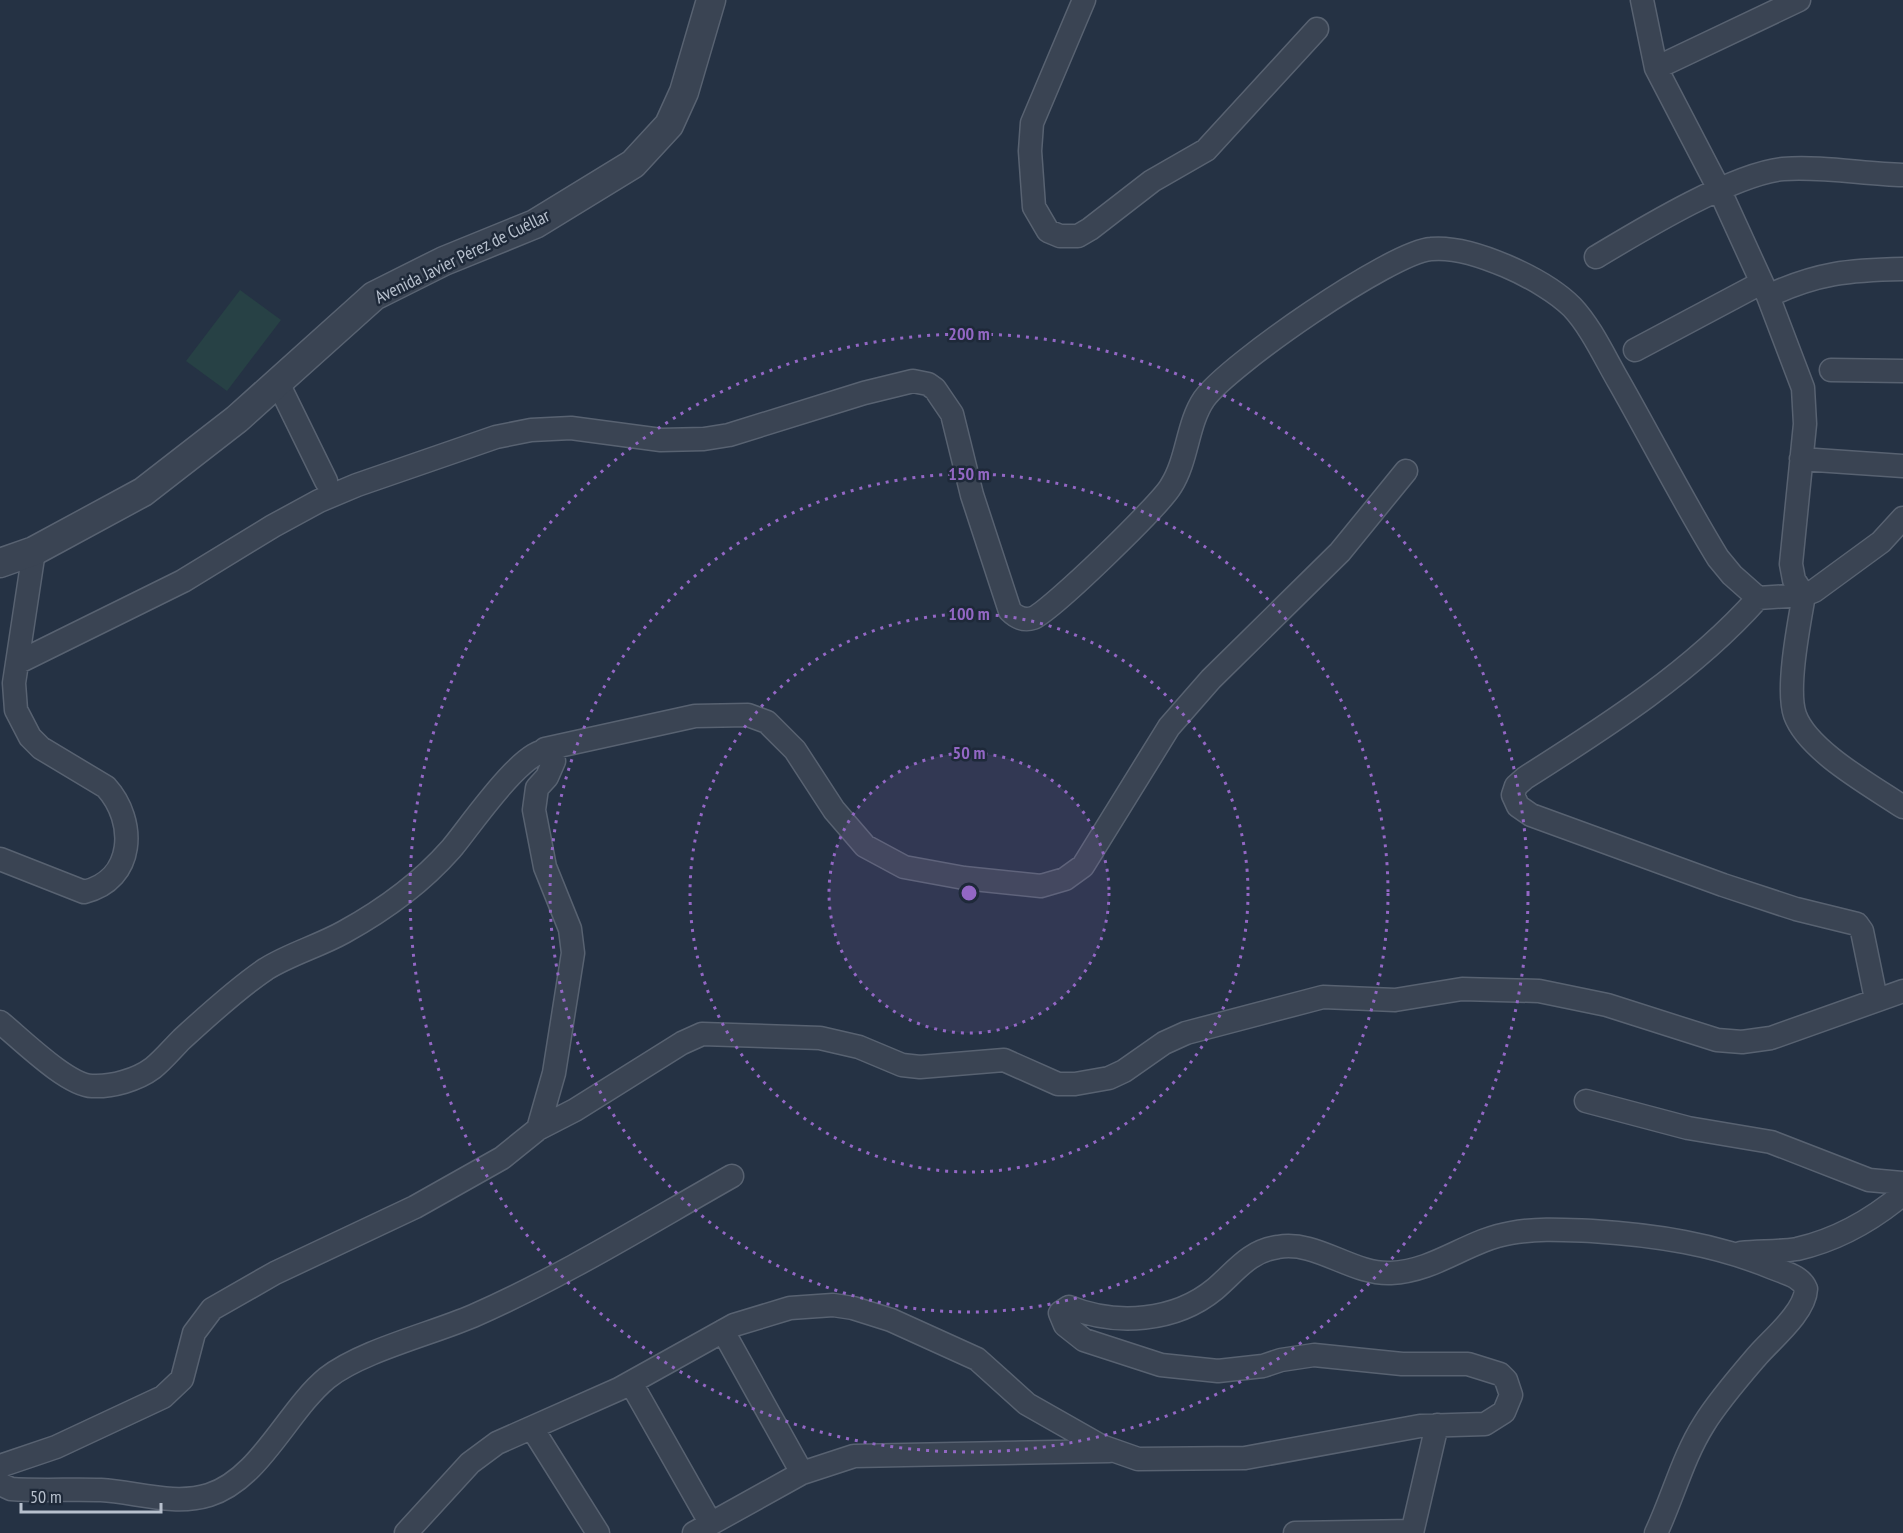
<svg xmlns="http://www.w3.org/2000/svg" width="1903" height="1533" font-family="'PT Sans Narrow',sans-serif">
<rect width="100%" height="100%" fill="#253244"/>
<path fill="#274145" d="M240,290L281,320L227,391L186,361Z"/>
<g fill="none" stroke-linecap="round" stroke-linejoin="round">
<defs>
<path id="minor" d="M1084,0L1032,123L1030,151L1034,207L1048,231L1060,236H1078L1090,229L1152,181L1206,150L1317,29
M1642,0L1656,68L1720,191L1768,296L1803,388L1805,424L1791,564L1794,580L1804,595C1799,624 1786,689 1795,715C1808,751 1872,786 1903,807
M1656,68L1799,0
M1596,257C1641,230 1733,174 1783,169C1822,166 1864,174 1903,175
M1768,296C1817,273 1849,270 1903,269
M1635,350L1761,283
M1831,370L1903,371
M278,383L326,481
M1801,459L1903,466
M1758,598C1693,671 1607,726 1525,778L1516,786L1513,795L1518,806L1531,815L1723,885L1796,909L1857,924L1862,931L1876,999
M17,663L183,581L273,526L319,501L357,485L496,437L531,430L571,428L661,440L704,439L729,435L864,393L913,381L928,384L935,389L952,414L972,495L1010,611C1016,617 1024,621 1033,618C1050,612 1161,504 1171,486C1188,459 1187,424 1204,399C1228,365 1391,252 1431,249C1471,245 1544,279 1572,307C1591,327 1605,358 1619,382C1652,440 1683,501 1718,558L1732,575L1758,598L1804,595L1814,591L1881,542L1903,518
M545,749L695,716L748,715L767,722L795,750L834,810L865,846L904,867L964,878L1041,886L1065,879L1083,866L1169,727L1211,679L1340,552L1406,471
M0,859L84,892C135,880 137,821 106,787L41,748L30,737L16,710L14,683L34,551
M0,1022C21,1039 67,1085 92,1086C112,1087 137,1080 153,1068C163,1060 172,1049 182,1039C206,1017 239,987 266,969C290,954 319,946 344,932C384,910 421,883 451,849C467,831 528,739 552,752L554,761L547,777L537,788L534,810L545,867L570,929L573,953L554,1073L538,1129
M1586,1101L1688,1128L1771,1142L1869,1180L1903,1183
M1741,1253C1759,1251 1779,1252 1797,1249C1837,1240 1872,1220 1903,1194
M723,1331L802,1473
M631,1383L711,1524
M532,1428L598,1533
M0,1466L56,1447L163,1397L182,1379L194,1333L212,1309L275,1273L415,1207L502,1158L538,1129L575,1110L682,1043L702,1034L820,1038L859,1047L902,1065L920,1067L1004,1060L1058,1084H1075L1109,1078L1124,1071L1164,1043L1186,1033L1323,997L1395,1000L1462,989L1539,991L1607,1005L1717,1040L1742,1042L1771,1038L1903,991
M0,1484L11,1489C41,1491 71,1489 101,1490C136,1492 174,1506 209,1495C260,1479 287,1411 327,1378C361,1351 431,1334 473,1316C562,1277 647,1224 732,1176
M406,1533L470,1463L497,1443L619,1389L734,1325L790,1308L833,1305L853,1308L891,1320L977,1359L1027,1404L1101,1446L1138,1459L1245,1458L1420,1426L1485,1424L1504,1412L1511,1395L1506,1380L1500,1374L1468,1364H1402L1314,1355L1281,1360L1263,1366L1218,1371L1161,1365L1084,1340L1065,1325L1060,1313L1069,1307C1116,1326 1175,1322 1215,1289C1236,1271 1249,1251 1278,1247C1317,1240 1352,1275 1391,1273C1436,1271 1468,1240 1511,1233C1538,1228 1565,1230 1592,1231C1655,1235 1715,1244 1773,1268C1785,1273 1801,1276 1806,1289C1805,1312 1773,1338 1758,1355C1740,1376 1719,1400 1704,1424C1683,1457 1673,1497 1656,1533
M694,1533L802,1473L854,1456L1109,1451
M1295,1533L1412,1531
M1412,1533L1437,1425"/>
<path id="tertiary" d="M0,563L34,551L143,492L237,419L374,296L444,261L535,224L633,164L669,125L684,92L711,0"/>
</defs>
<use href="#minor" stroke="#586271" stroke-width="25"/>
<use href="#tertiary" stroke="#586271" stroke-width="31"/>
<use href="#minor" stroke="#3a4453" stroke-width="22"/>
<use href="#tertiary" stroke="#3a4453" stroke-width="28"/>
</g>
<circle cx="969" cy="893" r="140" fill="#9367c5" fill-opacity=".12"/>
<g fill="none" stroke="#9367c5" stroke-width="3" stroke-dasharray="3 6">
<circle cx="969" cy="893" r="140"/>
<circle cx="969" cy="893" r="279"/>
<circle cx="969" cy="893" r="419"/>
<circle cx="969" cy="893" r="559"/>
</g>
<g text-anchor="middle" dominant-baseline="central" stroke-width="5" stroke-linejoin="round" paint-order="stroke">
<g font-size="18" fill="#b7c0cd" stroke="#1e2939">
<text transform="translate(462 256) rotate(-26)">Avenida Javier Pérez de Cuéllar</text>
</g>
</g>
<circle cx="969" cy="893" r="9" fill="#9367c5" stroke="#1e2939" stroke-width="3"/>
<g font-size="18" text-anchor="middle" font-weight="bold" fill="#9367c5" stroke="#1e2939" stroke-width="5" stroke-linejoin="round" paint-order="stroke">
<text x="969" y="340">200 m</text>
<text x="969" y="480">150 m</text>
<text x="969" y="620">100 m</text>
<text x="969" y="759">50 m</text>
</g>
<path d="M21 1503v9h140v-9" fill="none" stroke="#b7c0cd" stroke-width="3"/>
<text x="30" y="1503" font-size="18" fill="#b7c0cd" stroke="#1e2939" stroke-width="4.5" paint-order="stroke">50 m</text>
</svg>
